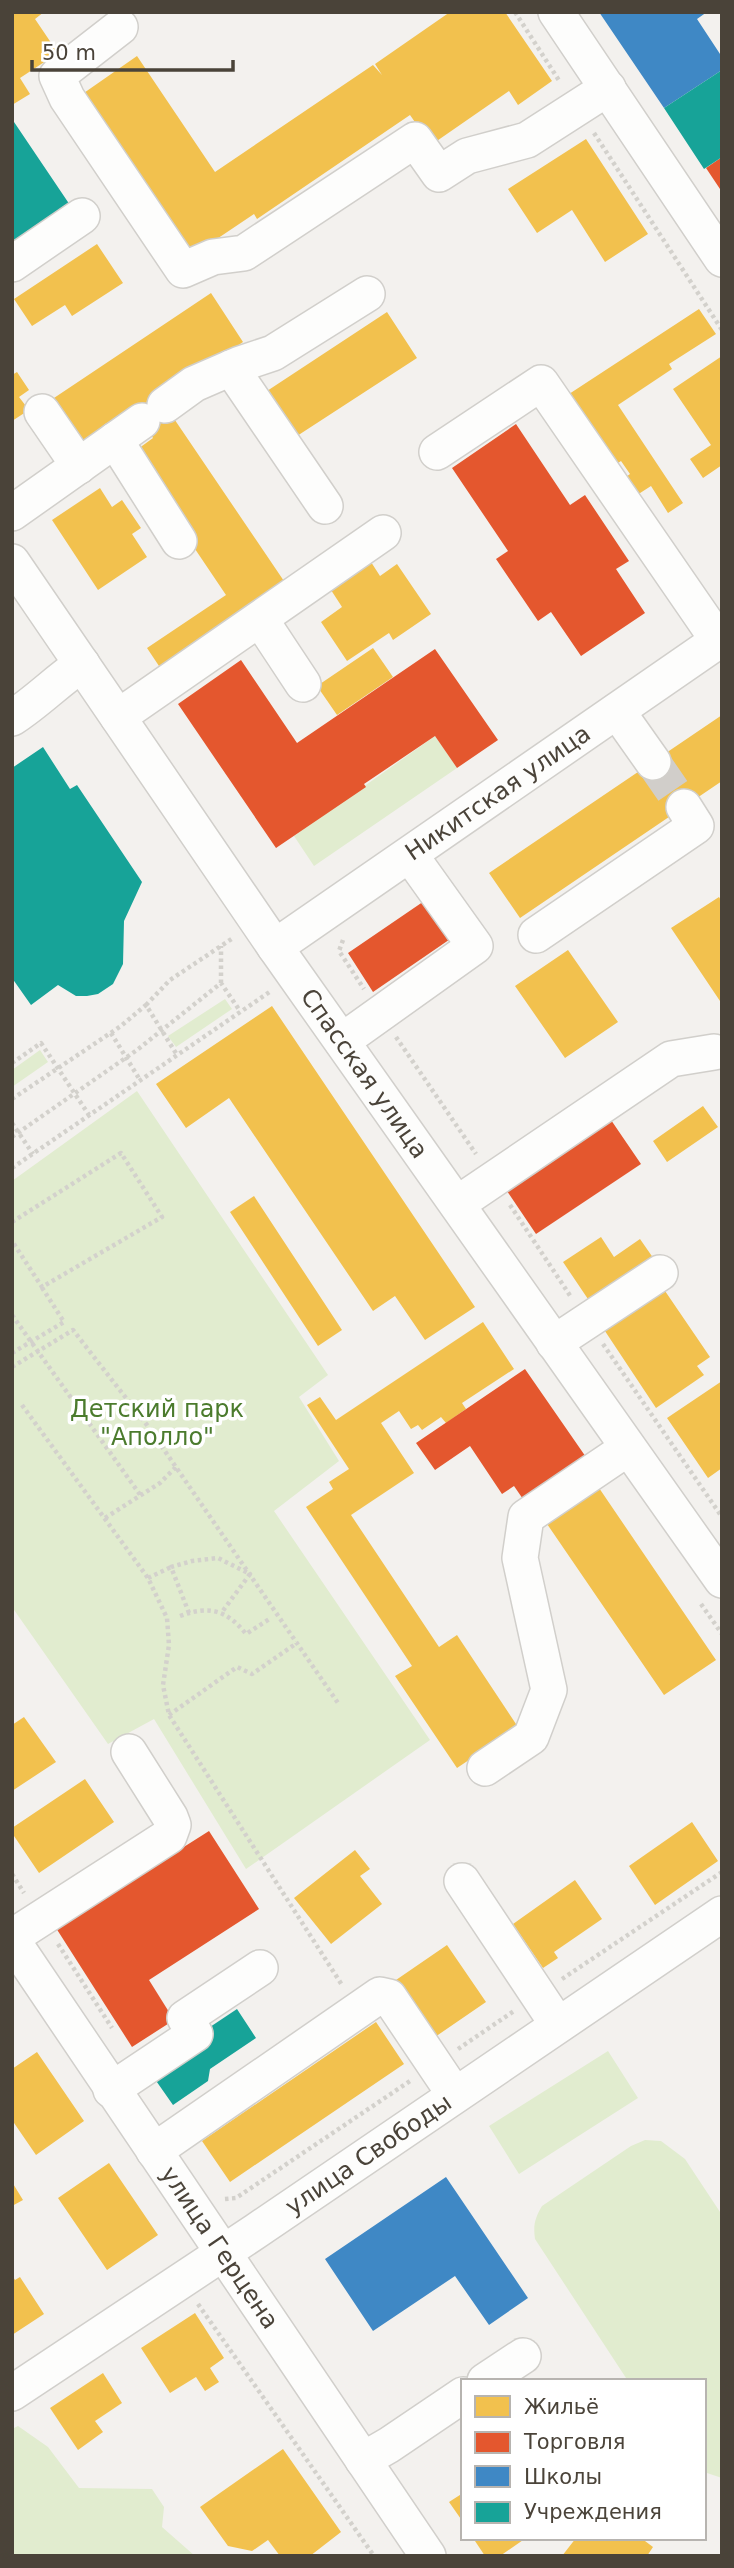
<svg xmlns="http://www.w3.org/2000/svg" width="734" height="2568" font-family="'DejaVu Sans',sans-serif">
<rect width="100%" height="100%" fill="#f3f1ee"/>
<path fill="#e1eccf" d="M435,736L457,768L314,866L294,836Z
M225,999L232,1009L176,1047L168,1036Z
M40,1050L48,1062L12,1087V1070Z
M137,1091L328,1375L299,1397L339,1461L274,1511L430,1740L246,1869L154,1719L108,1744L12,1607V1181Z
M608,2051L638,2098L519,2174L489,2126Z
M645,2140L661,2141L685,2159L722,2215V2478L704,2472V2381H628L535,2239C533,2225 535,2218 542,2206L631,2146Z
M18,2426L48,2447L79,2488L152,2489L164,2507L162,2527L195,2556H12V2429Z"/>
<path fill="#f2c14e" d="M12,12H44L35,19L58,53L20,78L30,94L12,105Z
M450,12H505L552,81L518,105L509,91L431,145L410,115L257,219L254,214L190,257L81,95L137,56L215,172L373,65L382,75L375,64Z
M586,139L648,234L605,262L572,210L537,233L508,189Z
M97,244L123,283L72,316L65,305L32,326L14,299Z
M211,293L243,342L160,398L288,587L163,672L147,648L226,595L131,454L153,438L137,413L78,453L45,404Z
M699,309L716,334L669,364L672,369L618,405L683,503L668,513L651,486L637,495L626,477L630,474L621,461L612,467L566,396Z
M387,312L417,358L297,436L267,391Z
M722,356V465L703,478L690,459L711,445L673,389Z
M17,372L29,390L19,397L29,410L12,421V375Z
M100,488L112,507L122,500L141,528L132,534L147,557L98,590L52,520Z
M371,562L380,576L397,564L431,614L393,640L389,633L347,661L321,622L342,607L331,590Z
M373,648L393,677L337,715L317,686Z
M722,715V781L520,918L489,873Z
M719,897L722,902V1004L671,928Z
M568,950L618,1022L565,1058L515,986Z
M272,1006L475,1307L425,1340L395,1296L373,1311L229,1098L186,1128L156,1084Z
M703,1106L718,1127L667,1162L653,1141Z
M254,1196L342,1330L318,1346L230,1212Z
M601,1237L614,1257L640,1239L656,1262L592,1305L563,1262Z
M663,1288L710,1357L697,1366L704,1375L656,1408L597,1319Z
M483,1322L514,1369L462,1403L466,1409L446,1423L441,1417L422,1430L418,1425L411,1429L399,1411L381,1423L414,1473L351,1515L439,1647L457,1635L518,1727L457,1768L395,1676L412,1666L306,1507L333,1489L329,1482L349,1469L307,1405L320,1397L336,1420Z
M722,1381V1468L708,1478L667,1418Z
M597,1485L716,1660L664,1695L545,1521Z
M24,1717L56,1762L12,1791V1725Z
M85,1779L114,1822L39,1873L12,1833V1828Z
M692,1822L718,1861L655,1905L629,1866Z
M355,1850L370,1869L360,1876L382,1904L331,1944L294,1898Z
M575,1880L602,1919L554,1952L558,1958L543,1968L513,1924Z
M447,1945L486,2002L435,2037L396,1980Z
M376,2022L404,2064L230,2182L202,2141Z
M37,2052L84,2121L36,2155L12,2120V2069Z
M109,2163L158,2235L107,2270L58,2198Z
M12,2182L23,2200L12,2206Z
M12,2275L15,2280L20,2277L44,2314L12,2335Z
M195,2313L224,2358L210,2368L219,2382L205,2391L196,2377L170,2393L141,2348Z
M103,2373L122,2403L95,2421L103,2432L78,2450L50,2408Z
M283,2449L341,2532L310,2556H280L268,2540L252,2551L228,2546L200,2507Z
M463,2493V2522L449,2502Z
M473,2538H526L500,2556H485Z
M576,2538H641L653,2547L647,2556H562Z"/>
<path fill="#e4572e" d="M722,157V192L706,168Z
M516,424L570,505L585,495L629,561L616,569L645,613L581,656L551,612L538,621L496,559L508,551L452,468Z
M435,649L498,740L457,768L435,736L364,784L366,787L276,848L178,704L241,660L297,743Z
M433,895L459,933L373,992L348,953Z
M611,1120L641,1164L536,1234L507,1191Z
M525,1369L588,1460L525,1502L514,1486L502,1494L470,1446L435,1470L416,1443Z
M209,1831L259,1909L149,1980L174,2020L132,2047L56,1928Z"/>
<path fill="#3f88c5" d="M599,12H707L697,19L722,57V70L664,108Z
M446,2177L528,2298L489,2325L455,2276L373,2331L325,2259Z"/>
<path fill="#17a398" d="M722,70V157L704,169L664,108Z
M12,119L74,211L12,254Z
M43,747L70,789L77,785L142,882L124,921L123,964L113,984L98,994L87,996H76L58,985L31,1005L12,978V768Z
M237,2009L256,2038L210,2069L208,2081L173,2105L152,2075L195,2037Z"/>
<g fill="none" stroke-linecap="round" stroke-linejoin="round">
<path stroke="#d1ceca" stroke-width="35" stroke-dasharray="35 18" stroke-linecap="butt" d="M653,762L684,807"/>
<defs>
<g id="minor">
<path d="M556,12L722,259"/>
<path d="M120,27L57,76L67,98L183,270L213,257L244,253L415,140L439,174L467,156L527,140L608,88"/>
<path d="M12,264L82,216"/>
<path d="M231,368L325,506"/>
<path d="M165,405L194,384L240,364L273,353L367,294"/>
<path d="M42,412L79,466"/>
<path d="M115,440L179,541"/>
<path d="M437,452L541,383L718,640"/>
<path d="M12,513L142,421"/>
<path id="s1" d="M12,562L275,947L722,1580"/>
<path d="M260,619L303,684"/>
<path d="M617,711L653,762"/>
<path d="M118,717L383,533"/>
<path d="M12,718C37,702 57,681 82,664"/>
<path d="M536,935L696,826L684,807"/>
<path id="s2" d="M275,947L722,638"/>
<path d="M342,1041L475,946L410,855"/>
<path d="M457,1204L671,1059L714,1052"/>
<path d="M554,1343L660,1273"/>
<path d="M485,1768L531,1737L549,1690L520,1558L526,1517L628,1448"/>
<path d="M462,1881L558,2025"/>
<path d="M12,1937L169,1836L173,1825L170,1817L129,1752"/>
<path id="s3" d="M12,1940L428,2556"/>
<path d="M111,2090L195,2034L185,2018L260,1968"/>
<path d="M154,2151L380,1995L389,1997L455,2095"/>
<path d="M485,2381L523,2356"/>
<path id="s4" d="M12,2393L256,2231L722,1914"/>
<path d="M363,2460L389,2445L463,2395"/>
</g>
</defs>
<use href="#minor" stroke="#d1cfcb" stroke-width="38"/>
<path stroke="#d3d1cc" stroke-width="4.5" stroke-dasharray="3.5 3.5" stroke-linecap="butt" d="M515,12L560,82
M594,133L722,330
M343,940L339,951L364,989
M221,983V946
M146,1005L170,980L233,938
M111,1033L140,1080
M396,1037L476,1154
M12,1063L41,1043L89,1115
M12,1099L121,1026L146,1005L177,1055
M12,1123L33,1154
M12,1137L137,1050L221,983L240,1011
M12,1168L271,991
M510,1205L571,1297
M12,1222L121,1153L162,1217L42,1287L12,1241
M12,1315L141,1496
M603,1344L722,1517
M12,1353L64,1322L41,1286
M12,1367L73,1330L147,1425L338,1703
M22,1405L148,1578L167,1618L169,1645L163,1685L169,1715L342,1985
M105,1518L160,1483L176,1467
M148,1578L171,1567
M701,1604L722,1634
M189,1613L171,1567L192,1561L218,1558L250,1574L222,1612
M180,1616C209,1605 227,1610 246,1634L271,1618
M169,1715L237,1667L252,1674L297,1643
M12,1874L24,1893
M58,1944L112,2028
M562,1979L722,1872
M458,2049L514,2011
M225,2199L236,2198L410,2081
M198,2304L374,2556"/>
<use href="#minor" stroke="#fdfdfc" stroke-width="35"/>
</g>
<g text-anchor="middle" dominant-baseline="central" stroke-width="7" stroke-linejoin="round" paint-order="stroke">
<g font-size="24" fill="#4a4339" stroke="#fff">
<text stroke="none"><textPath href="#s2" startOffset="271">Никитская улица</textPath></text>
<text stroke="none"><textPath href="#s1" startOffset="621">Спасская улица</textPath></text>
<text stroke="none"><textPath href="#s4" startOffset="429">улица Свободы</textPath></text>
<text stroke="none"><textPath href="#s3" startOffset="371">улица Герцена</textPath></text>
</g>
<g font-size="24" fill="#4b7b2d" stroke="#fff">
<text x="157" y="1409">Детский парк<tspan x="157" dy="28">"Аполло"</tspan></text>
</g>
</g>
<rect width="734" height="2568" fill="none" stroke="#4a4339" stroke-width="28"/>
<rect x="461" y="2379" width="245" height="161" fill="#ffffff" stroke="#b7b4b0" stroke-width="2"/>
<rect x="475" y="2396" width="35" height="21" fill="#f2c14e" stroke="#b7b4b0" stroke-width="2"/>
<text x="524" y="2414" font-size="21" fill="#4a4339">Жильё</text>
<rect x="475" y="2432" width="35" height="21" fill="#e4572e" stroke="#b7b4b0" stroke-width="2"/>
<text x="524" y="2449" font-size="21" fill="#4a4339">Торговля</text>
<rect x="475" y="2466" width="35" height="21" fill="#3f88c5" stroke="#b7b4b0" stroke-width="2"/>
<text x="524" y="2484" font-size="21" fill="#4a4339">Школы</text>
<rect x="475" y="2502" width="35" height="21" fill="#17a398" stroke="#b7b4b0" stroke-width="2"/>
<text x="524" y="2519" font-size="21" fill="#4a4339">Учреждения</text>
<path d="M32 60v10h201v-10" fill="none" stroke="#4a4339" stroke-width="3.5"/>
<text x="42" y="60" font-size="21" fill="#4a4339" stroke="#ffffff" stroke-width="5" paint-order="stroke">50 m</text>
</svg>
